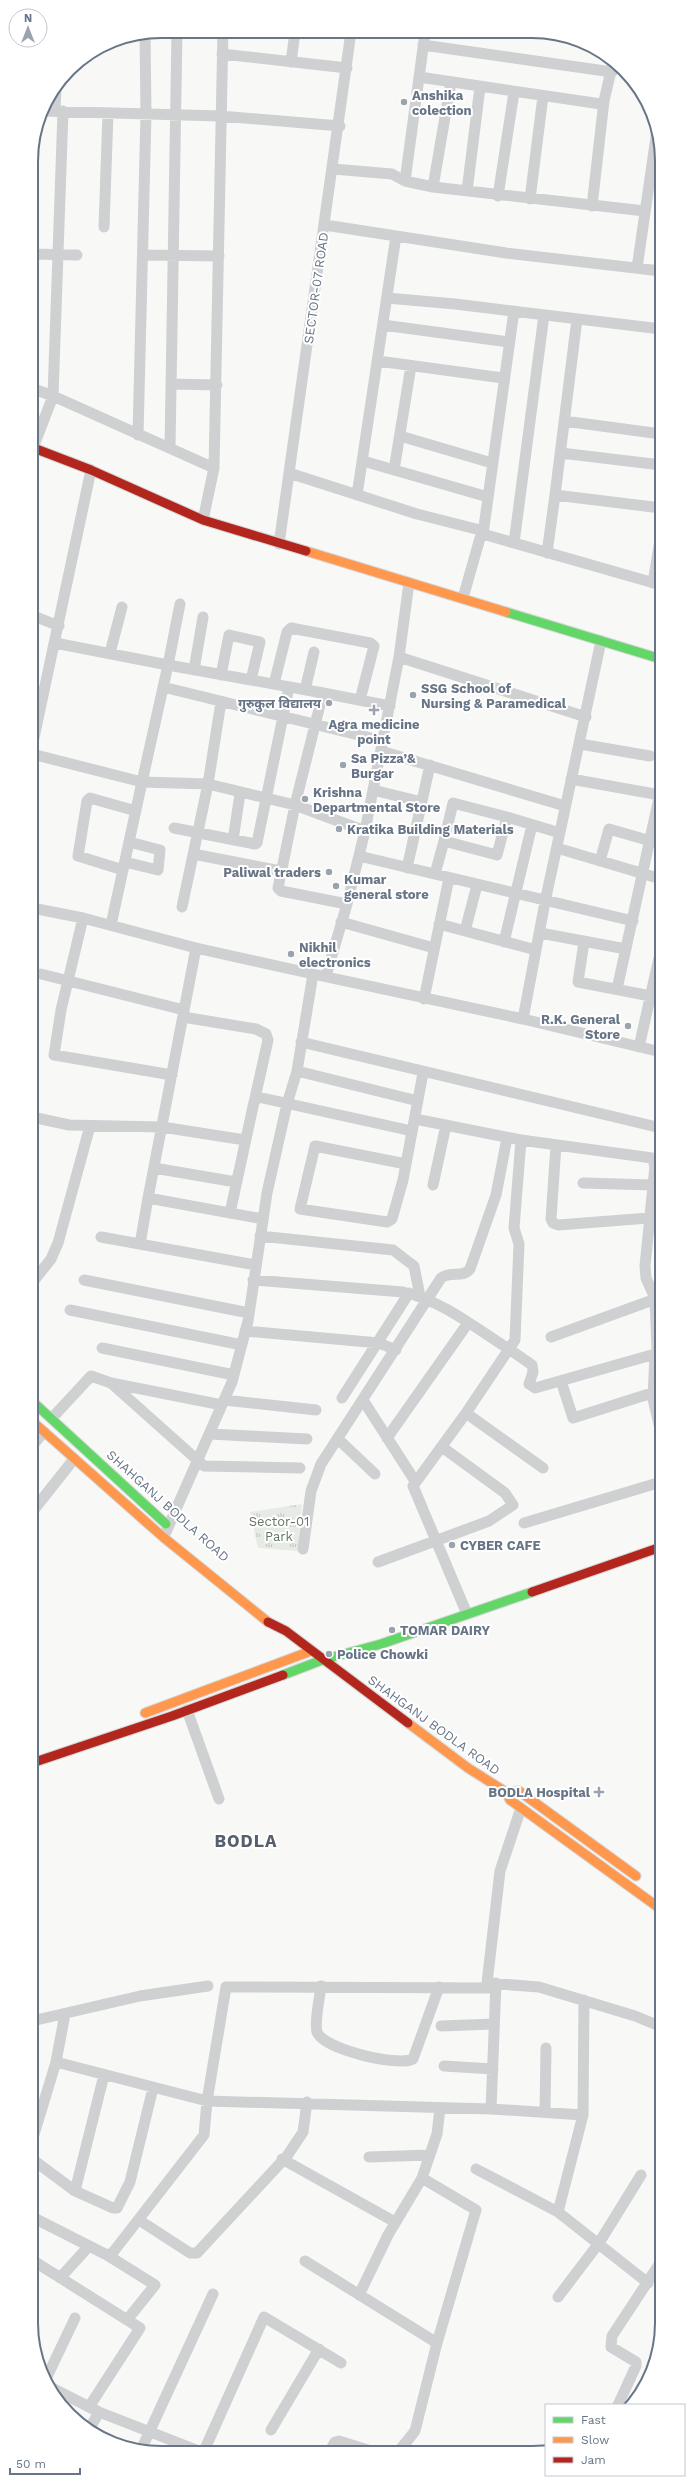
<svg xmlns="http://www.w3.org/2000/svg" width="693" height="2484" font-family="'Work Sans','Noto Sans Devanagari',sans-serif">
<defs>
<pattern id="grass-tufts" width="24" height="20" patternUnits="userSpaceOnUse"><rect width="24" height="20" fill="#e7ebe5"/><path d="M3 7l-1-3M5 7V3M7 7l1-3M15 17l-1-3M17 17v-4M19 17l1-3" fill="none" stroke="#bfc3bf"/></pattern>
</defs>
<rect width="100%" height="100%" fill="#f8f8f7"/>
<path fill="url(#grass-tufts)" d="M302,1504L298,1551L258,1548L250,1512Z"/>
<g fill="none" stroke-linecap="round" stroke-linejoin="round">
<defs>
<path id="fast" d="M506,612L661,659
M32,1401L166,1524
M283,1675L322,1660L381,1644L532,1592"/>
<path id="slow" d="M306,551L506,612
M32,1421L163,1537L268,1622
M145,1713L311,1651
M408,1723L468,1768L506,1792L510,1800L662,1910
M506,1792L519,1791L636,1876"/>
<path id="jam" d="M31,447L91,470L203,520L306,551
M532,1592L661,1547
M268,1622L286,1631L408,1723
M32,1763L172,1716L283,1675"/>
</defs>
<use href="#fast" stroke="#d4d6d6" stroke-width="11"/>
<use href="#slow" stroke="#d4d6d6" stroke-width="11"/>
<use href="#jam" stroke="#d4d6d6" stroke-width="11"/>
<path stroke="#cfd0d2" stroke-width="11" d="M423,45L612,72
M222,54L347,68
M291,62L295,32
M419,77L601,104L604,101L613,62
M41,111L220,116L340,126
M55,111L56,89
M333,169L392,174L405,181L433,187L645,211
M405,181L425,33
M433,187L451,82
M467,191L480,87
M498,196L514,92
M530,199L543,96
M592,206L604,101
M325,225L506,253L661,271
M104,227L108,113
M31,254L77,255
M143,255L219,256
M637,268L657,130
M31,275L34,140
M387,298L455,304L661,329
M383,325L509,342
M378,361L503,378
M172,384L217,385
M31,388L53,396L214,468
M564,421L661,434
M138,435L146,114L145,34
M400,436L492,463
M33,448L53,396L63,111
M170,448L177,31
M561,453L661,465
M363,461L488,497
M394,470L411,366
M289,473L417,514L484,531
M357,495L396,236
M555,495L577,319
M203,520L214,468L223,31
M483,534L514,311
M514,543L544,315
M279,544L351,32
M547,553L555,495L661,508
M653,583L661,534
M463,598L480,538L483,534L661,585
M180,604L168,665L323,693L295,805L278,888L281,891L347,904
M31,615L59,626
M55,643L168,665L142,782L208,784L295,805L365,831L347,904L326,976
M110,653L122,607
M399,657L586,717
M194,670L203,617
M221,675L229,635L260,642L251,680
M274,684L287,632L291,628L370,643L374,646L360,700
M163,687L383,741
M305,690L314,652
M323,693L390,706
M580,744L650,756
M32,747L91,470
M381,751L565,806
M32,754L142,782L111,925
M571,779L660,795
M373,790L422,802
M507,817L560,833
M174,828L255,844L257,843L289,687
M365,831L399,657L409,583
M233,840L240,794
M557,848L661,879
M193,854L281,871
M359,856L633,921
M600,861L609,829L661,844
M125,862L158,870L160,850L129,842
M407,868L430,765
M123,870L78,856L87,801L90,798L136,811
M435,874L444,841L497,855L507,817L453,803L444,841
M182,907L208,784L221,702
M32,908L83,918L196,948L313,974L523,1019L661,1052
M83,918L61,1010L54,1055L172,1075
M341,922L434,948
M439,924L536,950
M465,931L477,885
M540,933L626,949
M504,942L532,825
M584,942L578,982L661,998
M41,974L184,1010
M617,989L661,789
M424,999L449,878
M183,1017L256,1029L266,1034L268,1040L255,1098
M523,1019L545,902L601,641
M301,1042L661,1128
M639,1047L661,949
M297,1071L418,1101
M32,1117L69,1125L162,1127L245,1140
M415,1119L521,1140L652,1158L655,1166L645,1266L646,1278L655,1298L657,1351
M521,1140L514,1228L519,1244L515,1340L509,1349L532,1365L533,1372L529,1384L535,1388L655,1354
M556,1145L551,1219L553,1223L558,1225L649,1218
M406,1164L315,1146L300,1209L387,1222L392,1219L403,1180L423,1073
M154,1168L236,1182
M583,1183L653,1185
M433,1185L446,1125
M148,1198L196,948
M230,1213L254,1102L258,1097L412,1131
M260,1236L393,1250L414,1266L420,1296
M101,1237L256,1265
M140,1244L148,1198L263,1219
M84,1280L249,1313
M253,1280L403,1292C443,1301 475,1328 509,1349L466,1413L413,1486L467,1614
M32,1283L51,1259L58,1243L90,1126
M70,1310L242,1345
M245,1331L379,1343L396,1350
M551,1337L661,1297
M102,1348L234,1375
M659,1351L655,1354L653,1399L661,1433
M561,1381L573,1418L652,1393
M111,1383L204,1466L300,1468
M342,1398L409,1293
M224,1400L316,1410
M363,1400L415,1481
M466,1413L543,1468
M52,1418L91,1376L111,1383L222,1405
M210,1434L307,1439
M387,1438L468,1323
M338,1439L375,1474
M32,1446L44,1432
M32,1512L74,1459
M524,1523L661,1482
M166,1532L232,1382L248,1321L267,1193L287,1104L297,1071L313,974
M303,1549L311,1491L321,1464L441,1278C450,1271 464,1278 470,1269L496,1195L507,1138
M378,1562L489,1521L513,1505L505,1493L442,1447
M187,1710L219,1799
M521,1808L500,1871L487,1983L539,1987L635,2016L662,2027
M321,1986C320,1996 314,2022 317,2032C323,2049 397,2067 413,2059L439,1987
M32,2021L140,1996L208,1986
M441,2026L494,2024
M56,2062L207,2101L491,2109L496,1983
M444,2066L493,2069
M491,2109L583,2115
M545,2112L546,2048
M32,2141L56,2062L65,2014
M369,2157L430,2155
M32,2159L75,2191L113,2208H117L130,2182L153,2088
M282,2159L395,2222
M476,2169L558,2212L648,2283
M75,2191L104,2075
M558,2212L583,2115L584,2000
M32,2217L105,2254L110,2255L114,2251L204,2135L207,2101L226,1987L496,1988
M139,2220L190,2253H197L287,2156L303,2132L307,2102
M107,2255L155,2285L127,2320
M32,2260L140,2328L89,2407
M305,2261L437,2343
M60,2278L89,2246
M359,2295L388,2235L422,2178L437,2134L440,2108
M558,2297L599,2243L641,2175
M45,2381L75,2318
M50,2387L99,2412L199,2451
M618,2405L636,2366V2362L611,2347L612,2336L662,2260
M89,2430L99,2412
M271,2430L319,2349
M141,2450L213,2294
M204,2451L264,2317L341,2363
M330,2451L335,2442L339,2441L371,2451
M399,2451L415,2431L437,2343L476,2210L422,2178"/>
<use href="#fast" stroke="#63d668" stroke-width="9"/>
<use href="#slow" stroke="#ff974d" stroke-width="9"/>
<use href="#jam" stroke="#b3261e" stroke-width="9"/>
</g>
<g fill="#9aa3ae" stroke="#fff" stroke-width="1.5">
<circle cx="404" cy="102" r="4"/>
<circle cx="413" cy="695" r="4"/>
<circle cx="329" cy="703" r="4"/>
<path d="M372 704h4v4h4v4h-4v4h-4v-4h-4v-4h4z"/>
<circle cx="343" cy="765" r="4"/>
<circle cx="305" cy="799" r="4"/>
<circle cx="339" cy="829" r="4"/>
<circle cx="329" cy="872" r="4"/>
<circle cx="336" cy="886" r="4"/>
<circle cx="291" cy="954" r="4"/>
<circle cx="628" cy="1026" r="4"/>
<circle cx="452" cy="1545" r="4"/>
<circle cx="392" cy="1630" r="4"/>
<circle cx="329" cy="1654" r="4"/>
<path d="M597 1786h4v4h4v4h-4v4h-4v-4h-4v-4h4z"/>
</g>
<g text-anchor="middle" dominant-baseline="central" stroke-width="4" stroke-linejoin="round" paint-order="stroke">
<g font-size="13" font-weight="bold" fill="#677587" stroke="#fff" text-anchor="start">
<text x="412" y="95">Anshika<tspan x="412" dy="15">colection</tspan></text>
<text x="421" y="688">SSG School of<tspan x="421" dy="15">Nursing &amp; Paramedical</tspan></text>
<text x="321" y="703" text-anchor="end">गुरुकुल विद्यालय</text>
<text x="374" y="724" text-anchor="middle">Agra medicine<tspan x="374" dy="15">point</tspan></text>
<text x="351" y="758">Sa Pizza’&amp;<tspan x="351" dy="15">Burgar</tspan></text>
<text x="313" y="792">Krishna<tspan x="313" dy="15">Departmental Store</tspan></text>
<text x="347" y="829">Kratika Building Materials</text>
<text x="321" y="872" text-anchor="end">Paliwal traders</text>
<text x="344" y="879">Kumar<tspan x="344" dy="15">general store</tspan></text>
<text x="299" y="947">Nikhil<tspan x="299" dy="15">electronics</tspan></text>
<text x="620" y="1019" text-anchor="end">R.K. General<tspan x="620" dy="15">Store</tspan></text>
<text x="460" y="1545">CYBER CAFE</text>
<text x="400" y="1630">TOMAR DAIRY</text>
<text x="337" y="1654">Police Chowki</text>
<text x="590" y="1792" text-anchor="end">BODLA Hospital</text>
</g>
<g font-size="13" fill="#677587" stroke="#fff">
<text transform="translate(316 288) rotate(-82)">SECTOR-07 ROAD</text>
<text transform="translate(168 1506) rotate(42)">SHAHGANJ BODLA ROAD</text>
<text transform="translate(434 1725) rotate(36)">SHAHGANJ BODLA ROAD</text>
</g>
<g font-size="13" fill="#647962" stroke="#fff">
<text x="279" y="1521">Sector-01<tspan x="279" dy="15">Park</tspan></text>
</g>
<g font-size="17" font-weight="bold" letter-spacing="1" fill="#55606c" stroke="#fff">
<text x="246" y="1841">BODLA</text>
</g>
</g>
<path d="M0 0H693V2484H0ZM161 38H532A123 123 0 0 1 655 161V2323A123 123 0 0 1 532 2446H161A123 123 0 0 1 38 2323V161A123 123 0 0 1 161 38Z" fill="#fff" fill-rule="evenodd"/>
<path fill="none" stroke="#677587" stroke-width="2" d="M161 38H532A123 123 0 0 1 655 161V2323A123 123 0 0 1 532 2446H161A123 123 0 0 1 38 2323V161A123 123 0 0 1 161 38Z"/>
<rect x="545" y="2404" width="140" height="72" fill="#ffffff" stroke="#c2c8cf"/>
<rect x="553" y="2417" width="20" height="6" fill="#63d668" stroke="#c2c8cf"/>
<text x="581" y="2424" font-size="12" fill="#677587">Fast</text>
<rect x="553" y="2437" width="20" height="6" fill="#ff974d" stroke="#c2c8cf"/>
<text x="581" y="2444" font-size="12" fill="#677587">Slow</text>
<rect x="553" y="2457" width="20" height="6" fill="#b3261e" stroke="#c2c8cf"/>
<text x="581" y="2464" font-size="12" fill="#677587">Jam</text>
<g transform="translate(28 28)"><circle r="19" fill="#ffffff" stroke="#c2c8cf"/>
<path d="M0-3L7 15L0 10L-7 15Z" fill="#9aa3ae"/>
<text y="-6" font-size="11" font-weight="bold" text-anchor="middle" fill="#677587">N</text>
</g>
<path d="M10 2468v6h70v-6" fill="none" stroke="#677587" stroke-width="2"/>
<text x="16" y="2468" font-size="12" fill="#677587" stroke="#ffffff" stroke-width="3" paint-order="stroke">50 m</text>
</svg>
